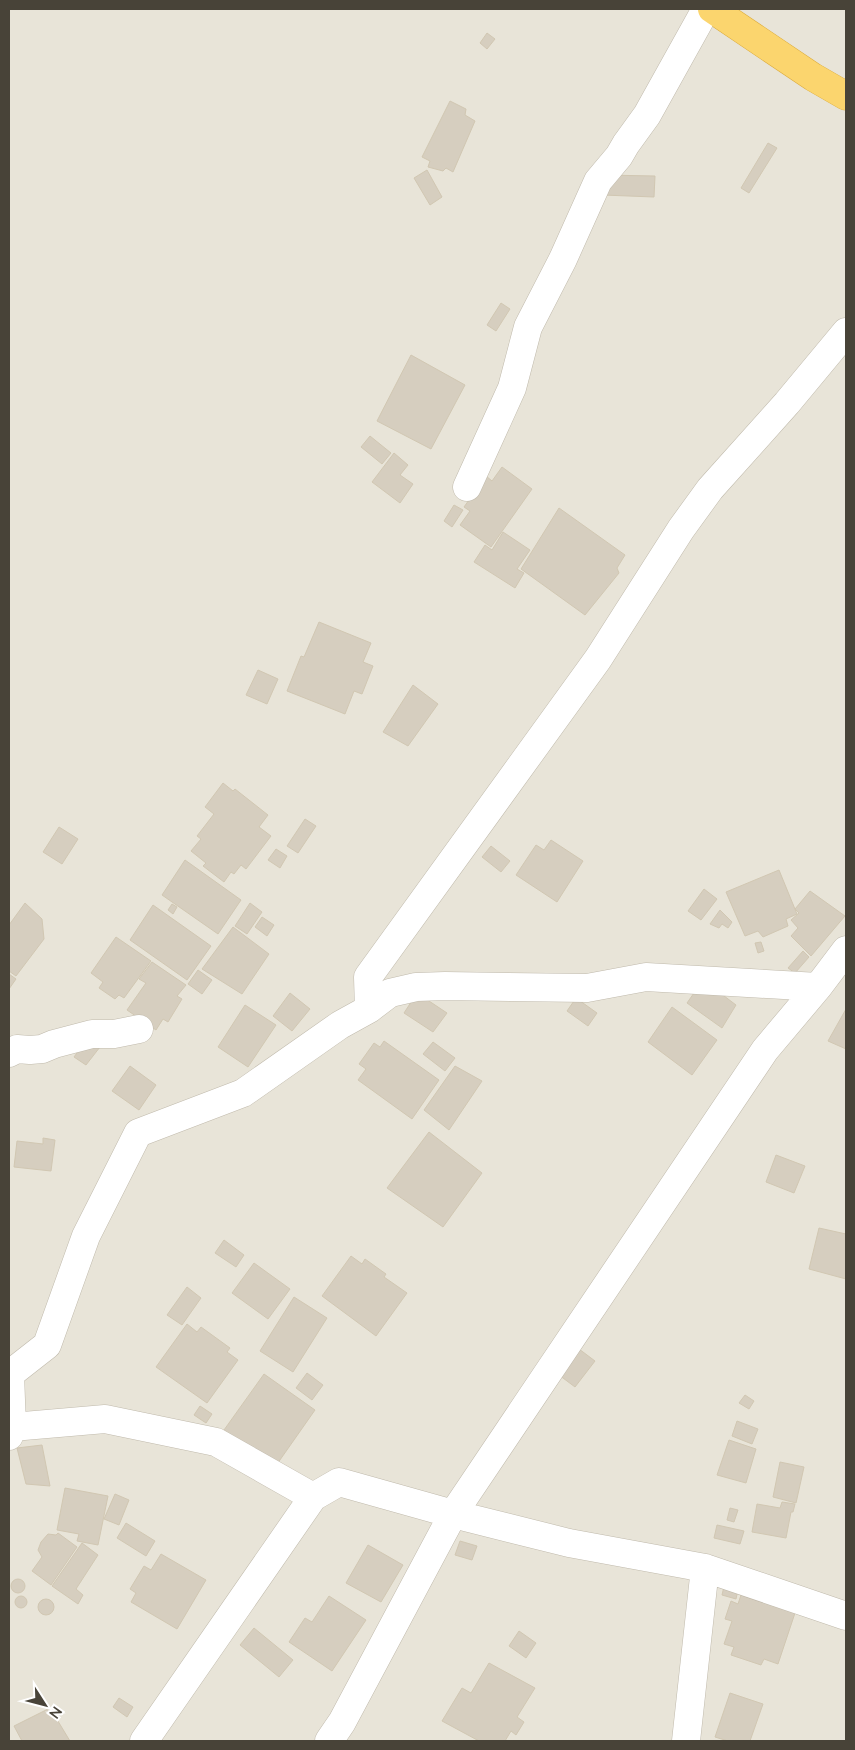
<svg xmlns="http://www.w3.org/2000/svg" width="855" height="1750" font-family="Lato,sans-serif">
<rect width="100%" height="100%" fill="#f4f2ea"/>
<path fill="#e8e4d8" d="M9,9H846V1741H9Z"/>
<path fill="#d6cebf" stroke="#d1c7b2" d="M487,33L495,39L487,49L480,43Z
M450,101L466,109L465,115L475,121L453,172L446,168L443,171L428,167L430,161L422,157Z
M768,143L777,148L749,193L741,188Z
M427,170L442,197L430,205L414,178Z
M603,175L655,176L654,197L603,195Z
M501,303L510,309L496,331L487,325Z
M411,355L465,385L431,449L377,421Z
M370,436L391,453L382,464L361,447Z
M394,453L408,465L400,475L413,484L400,503L372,482Z
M502,467L532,489L491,547L460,525L470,511L464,507L486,476L492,481Z
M454,505L463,510L452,527L444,521Z
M559,508L625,555L617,568L619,573L585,615L521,569Z
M503,532L530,550L517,569L524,573L515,588L474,562L485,545L492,550Z
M319,622L371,643L363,662L373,666L362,694L354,691L345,714L287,691L301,656L304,657Z
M258,670L278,679L267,704L246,695Z
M413,685L438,704L408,746L383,732Z
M223,783L233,791L235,789L268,815L259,827L271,836L246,869L241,865L234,874L231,872L224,882L203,866L206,863L191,851L201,839L197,836L214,814L205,807Z
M305,819L316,826L298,853L287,846Z
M59,827L78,839L62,864L43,852Z
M551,840L583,861L557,902L516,875L536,845L544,850Z
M491,846L510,861L501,872L482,857Z
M276,849L287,856L280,868L268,860Z
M185,860L241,900L218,934L162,895Z
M779,870L797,914L786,919L788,926L763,937L758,931L745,936L726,892Z
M704,889L717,899L701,920L688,911Z
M810,891L845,916L811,956L791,936L798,928L791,920L799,913L795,909Z
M25,903L42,919L44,939L16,976L9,971V925Z
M250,903L262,912L247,934L235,926Z
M172,904L177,907L173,914L168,910Z
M153,905L211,946L187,980L130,940Z
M720,910L732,922L728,928L722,924L719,928L710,924Z
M262,917L274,925L267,936L255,927Z
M233,927L269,954L242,994L202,969Z
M116,937L151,961L124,998L119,995L115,999L99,988L103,982L91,973Z
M761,942L764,951L758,953L755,943Z
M803,951L809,957L795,973L788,968Z
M152,962L186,985L177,996L182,999L168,1022L163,1019L156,1030L127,1010L146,983L139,979Z
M198,970L212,980L202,994L188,984Z
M9,974L16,979L9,989Z
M703,980L736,1005L722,1028L687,1003Z
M290,993L310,1009L292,1031L273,1016Z
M417,993L447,1013L433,1032L404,1013Z
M576,998L597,1013L588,1026L567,1011Z
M245,1005L276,1025L248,1067L218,1047Z
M672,1007L717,1040L692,1075L648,1042Z
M846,1009V1049L828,1041Z
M88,1038L100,1047L86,1065L74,1057Z
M384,1041L439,1080L412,1119L358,1080L366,1069L359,1064L374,1043L380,1047Z
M433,1042L455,1058L445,1071L423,1054Z
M130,1066L156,1085L139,1110L112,1091Z
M455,1066L482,1081L449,1130L424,1110Z
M429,1132L482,1173L443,1227L387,1188Z
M43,1138L55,1140L51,1171L14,1167L17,1141L43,1144Z
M776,1155L805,1166L794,1193L766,1182Z
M819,1228L846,1234V1279L809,1269Z
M224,1240L244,1255L236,1267L215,1253Z
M351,1256L362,1264L365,1259L386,1274L384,1277L407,1293L376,1336L322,1296Z
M254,1263L290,1289L268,1319L232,1293Z
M187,1287L201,1298L182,1325L167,1315Z
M294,1297L327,1318L293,1372L260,1351Z
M187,1324L197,1332L201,1327L230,1348L227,1352L238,1360L207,1403L156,1367Z
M579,1349L595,1361L575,1387L559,1375Z
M307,1373L323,1385L312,1400L296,1388Z
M264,1374L315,1410L275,1467L224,1430Z
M745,1395L754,1401L749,1409L739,1403Z
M200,1406L212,1414L206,1423L194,1415Z
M737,1421L758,1429L752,1444L732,1436Z
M729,1440L756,1449L746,1483L717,1475Z
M42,1445L50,1486L26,1484L17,1448Z
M780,1462L804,1467L796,1503L773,1497Z
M65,1488L108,1496L98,1545L77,1541L79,1534L57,1530Z
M115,1494L129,1500L119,1525L104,1519Z
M782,1502L795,1504L793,1512H791L786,1538L752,1532L757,1504L780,1508Z
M730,1508L738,1510L734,1522L727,1520Z
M126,1523L155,1541L146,1556L117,1538Z
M717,1525L744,1531L740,1544L714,1538Z
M58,1533L77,1547L51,1585L32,1571L42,1557L38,1550L41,1542L48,1534L56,1535Z
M460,1541L477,1546L472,1560L455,1555Z
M82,1543L98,1555L76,1589L83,1595L78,1604L52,1586Z
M368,1545L403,1565L381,1602L346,1583Z
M161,1554L206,1580L177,1629L131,1602L136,1593L130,1589L144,1566L151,1570Z
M11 1586a7 7 0 1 1 14 0a7 7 0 1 1-14 0Z
M725,1582L739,1585L736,1599L722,1595Z
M741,1595L795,1613L778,1664L764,1659L761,1665L731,1655L734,1647L724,1644L732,1621L725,1619L731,1601L738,1604Z
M15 1602a6 6 0 1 1 12 0a6 6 0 1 1-12 0Z
M329,1596L366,1620L332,1671L289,1642L305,1618L312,1622Z
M38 1607a8 8 0 1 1 16 0a8 8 0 1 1-16 0Z
M254,1628L293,1660L279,1677L240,1645Z
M519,1631L536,1643L526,1658L509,1646Z
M489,1663L535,1688L517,1717L524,1722L516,1735L511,1731L505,1741H479L442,1721L462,1688L471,1693Z
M730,1693L763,1704L750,1741H728L715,1737Z
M119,1698L133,1707L127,1717L113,1707Z
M50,1708L70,1741H22L14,1726Z"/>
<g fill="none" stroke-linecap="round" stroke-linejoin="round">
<defs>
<path id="minor" d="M467,487L512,388L528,327L563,259L598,181L619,156L626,144L647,115L706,9
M369,1009L368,977L598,659L681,529L710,489L787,403L846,332
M9,1053L17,1049L30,1050L42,1049L54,1044L92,1034H114L139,1029
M9,1425L12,1427L105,1419L216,1442L313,1497L339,1482L453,1514L569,1543L705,1568L846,1616
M9,1436L12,1427L10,1374L47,1345L86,1236L138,1133L243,1093L340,1025L369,1009L390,993L416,987L445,986L587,988L646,977L818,987
M144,1741L313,1497
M329,1741L342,1722L453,1514L765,1050L818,987L846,950
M686,1741L705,1568"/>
<path id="highway" d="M712,9L813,77L846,96"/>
</defs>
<use href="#minor" stroke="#c0baac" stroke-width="29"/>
<use href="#highway" stroke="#dbab3d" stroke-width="29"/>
<use href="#minor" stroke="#fff" stroke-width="28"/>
<use href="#highway" stroke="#fbd56e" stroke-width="28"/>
</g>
<rect width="855" height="1750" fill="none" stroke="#484338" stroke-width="20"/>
<g transform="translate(45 1705) rotate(126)" stroke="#ffffff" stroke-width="4" paint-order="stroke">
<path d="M0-4L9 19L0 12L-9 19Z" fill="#484338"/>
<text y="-8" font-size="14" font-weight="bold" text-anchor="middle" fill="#484338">N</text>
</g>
</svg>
